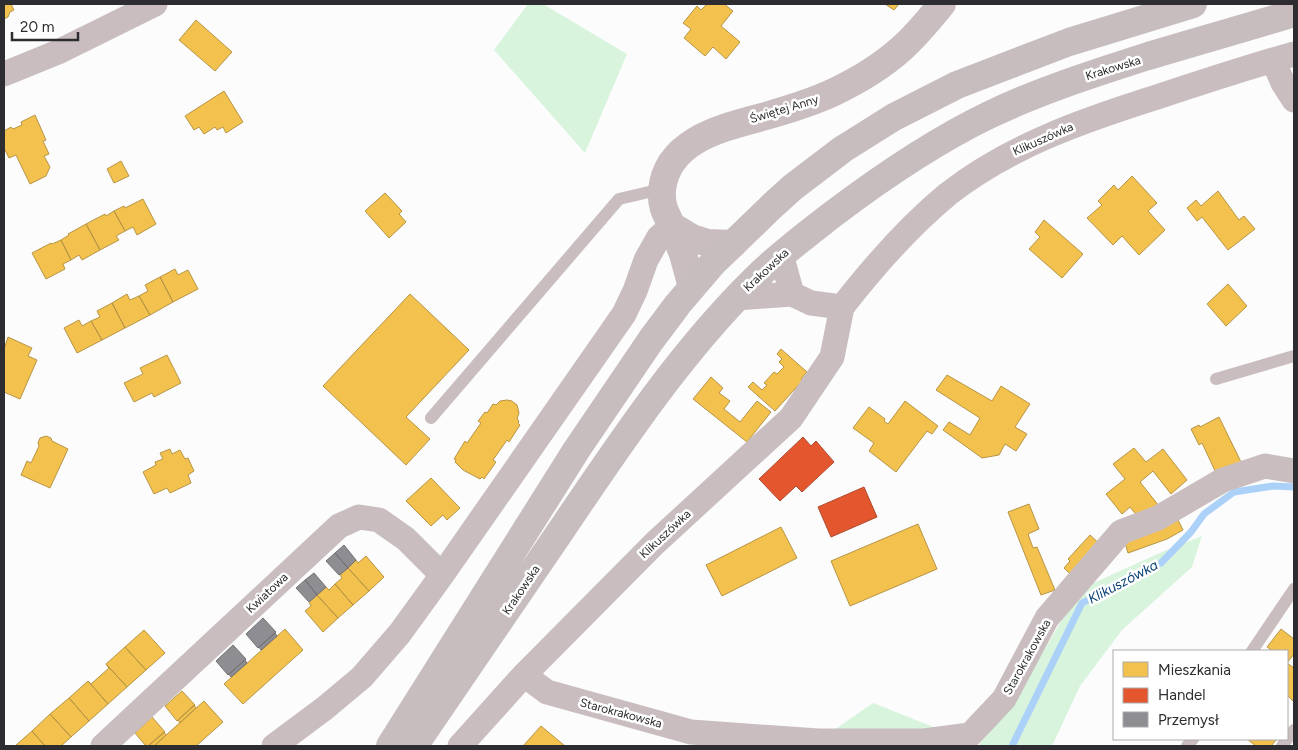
<svg xmlns="http://www.w3.org/2000/svg" width="1298" height="750" font-family="Figtree,sans-serif">
<rect width="100%" height="100%" fill="#fcfcfc"/>
<path fill="#d8f4dd" d="M528,4H543L627,54L585,153L494,50Z
M1202,536L1192,567L1122,630L1080,686L1052,746H978L1021,690L1063,618L1089,585L1162,552Z
M873,703L936,728L811,746Z"/>
<path fill="#f2c14e" stroke="#b79545" d="M4,4H11L14,10L10,12L8,17L4,19Z
M707,4H724L733,11L721,26L740,42L726,59L713,47L705,56L684,38L691,29L683,23L697,6L701,10Z
M885,4H899L894,10Z
M196,20L232,52L215,71L179,40Z
M224,91L243,122L226,133L223,127L217,130L215,127L204,134L199,127L194,130L185,116Z
M35,115L46,140L43,141L49,154L44,156L50,167L46,176L30,184L16,155L9,158L4,148V131L11,127L13,129L22,125L21,122Z
M121,161L129,176L114,183L107,169Z
M1132,176L1157,203L1148,211L1165,230L1139,255L1122,236L1113,245L1087,218L1102,205L1098,201L1114,185L1118,190Z
M1218,191L1239,220L1244,216L1255,229L1228,250L1202,217L1197,221L1187,208L1196,200L1201,206Z
M385,193L402,211L399,214L406,222L389,238L365,211Z
M143,199L156,224L137,235L133,227L125,231L114,211L124,206L125,208Z
M114,211L125,231L116,236L119,240L100,250L86,224L105,214L106,216Z
M1044,220L1083,254L1062,278L1029,249L1040,237L1035,232Z
M86,224L100,250L82,260L79,255L71,260L61,240L69,235L68,234Z
M61,240L71,260L63,264L65,269L46,279L32,253L51,243L52,244Z
M175,269L178,275L188,270L198,289L173,302L160,277Z
M160,277L173,302L150,315L139,296L148,291L145,285Z
M1228,284L1247,306L1226,326L1207,304Z
M127,294L130,300L139,296L150,315L125,328L112,303Z
M410,294L469,350L406,417L430,439L406,465L323,386Z
M112,303L125,328L102,340L91,321L100,317L97,311Z
M79,320L82,326L91,321L102,340L77,353L64,328Z
M8,337L32,348L28,356L37,360L20,399L4,392V349Z
M781,349L807,372L801,379L803,380L775,411L748,387L753,382L762,390L767,385L764,383L774,372L777,374L784,367L779,362L782,359L777,354Z
M167,355L181,383L154,397L152,393L134,402L124,383L143,374L140,368Z
M947,375L992,401L1001,386L1030,404L1015,427L1027,434L1016,451L1005,444L999,455L982,458L943,430L949,422L970,435L980,418L936,390Z
M711,377L723,388L719,393L730,401L724,409L740,422L757,401L771,412L747,442L693,399Z
M507,400L512,401L517,405L519,413L517,419L519,421L518,423L520,425L509,442L507,440L493,460L496,462L484,479L482,477L480,479L463,470L455,462L456,460L454,459L465,441L467,443L481,423L478,421L485,412L487,413L493,404L496,405L500,401Z
M905,401L938,426L932,434L927,431L896,472L869,451L874,443L853,428L869,407L885,419L884,421L888,424Z
M1219,417L1242,464L1217,475L1202,443L1199,445L1191,429L1199,425L1200,427Z
M46,436L51,438L52,441L68,449L50,488L21,475L27,461L31,463L39,446L38,443L40,438Z
M1134,448L1146,462L1163,449L1187,480L1171,494L1153,471L1140,482L1159,506L1138,517L1130,507L1122,514L1106,494L1125,479L1113,464Z
M170,449L172,454L180,450L185,459L188,458L194,471L188,475L191,483L170,493L167,488L154,494L143,472L156,465L155,462L163,459L160,453Z
M431,478L460,508L447,520L443,515L431,526L406,501Z
M1029,504L1039,529L1028,534L1033,548L1037,547L1055,590L1041,595L1008,512Z
M1177,518L1183,530L1167,539L1128,553L1124,540Z
M918,524L937,569L850,606L831,561Z
M781,527L797,558L722,596L706,565Z
M1090,535L1101,545L1073,577L1064,568L1070,561L1068,559Z
M366,556L384,577L369,591L348,568L356,560L358,563Z
M348,568L369,591L353,605L335,584L342,578L340,575Z
M335,584L353,605L338,618L317,595L326,587L329,590Z
M317,595L338,618L323,632L305,611L311,606L309,602Z
M285,629L303,650L243,704L224,684Z
M1281,629L1294,639V654L1287,663V651H1273L1267,647Z
M144,630L165,653L146,670L125,647Z
M125,647L146,670L127,687L106,664Z
M1287,663L1294,668V702L1287,695Z
M106,664L127,687L108,704L88,681L91,684L109,668Z
M88,681L108,704L89,721L69,698Z
M182,691L195,705L177,721L165,706Z
M69,698L89,721L71,737L50,714Z
M204,701L223,722L196,746H154Z
M194,705L196,708L180,723L178,720Z
M50,714L71,737L61,746H45L32,731Z
M152,717L165,732L148,746H146L135,733Z
M541,726L565,746H523Z
M32,731L45,746H15Z
M164,732L166,735L154,746H148Z
M1247,739H1277L1271,746H1256Z"/>
<path fill="#e4572e" stroke="#ad4a2f" d="M803,437L811,446L816,441L834,462L802,492L796,486L780,501L759,479Z
M864,487L877,517L831,537L818,507Z"/>
<path fill="#8d8d92" stroke="#707075" d="M344,545L356,560L348,568L335,553Z
M335,553L348,568L339,575L326,561Z
M314,573L326,587L317,595L305,580Z
M305,580L317,595L309,602L296,588Z
M263,618L276,632L258,648L246,634Z
M275,633L277,636L261,650L259,647Z
M233,645L246,659L228,675L216,661Z
M245,660L247,663L231,677L229,674Z"/>
<g fill="none" stroke-linecap="round" stroke-linejoin="round">
<path stroke="#acd1f9" stroke-width="7" d="M1012,746L1082,603L1161,563L1191,532L1204,514L1234,492L1273,486L1294,487"/>
<path stroke="#c9bdbf" stroke-width="12" d="M1216,379L1294,356
M431,418L619,199L662,189
M1252,651L1294,589
M1187,746L1193,739
M1282,746L1294,730"/>
<path stroke="#c9bdbf" stroke-width="25" d="M1273,60L1283,83L1294,100
M4,74L58,52L155,4
M781,254L792,294
M736,298L792,294L811,303L842,307C874,266 908,227 948,194C1009,146 1084,120 1157,97C1202,82 1248,67 1294,54
M524,675L547,692L691,732L818,741H924L970,735L1004,699L1047,618L1121,532L1158,518L1223,480L1265,466L1294,471
M103,746L339,526L359,517L379,520L406,539L442,575
M274,746L325,708L362,677L400,633L442,575L624,314L635,291L646,260L659,237L672,226
M460,746L524,675L655,543L791,418L832,357L842,307"/>
<path stroke="#c9bdbf" stroke-width="28" d="M672,226L692,238L708,243L733,244
M692,287C689,276 686,265 683,254C679,245 676,235 672,226C665,212 661,206 662,190C667,140 722,128 762,117C787,110 811,103 834,92C857,81 882,66 901,49C916,36 929,20 942,4"/>
<path stroke="#c7bcbe" stroke-width="28" d="M390,746L577,449L651,340L678,304L713,263L772,206L793,187L843,149L894,117L957,85L1069,42L1193,4
M414,746C463,674 513,602 562,529C621,442 680,353 755,279C779,255 806,235 833,214C882,177 933,142 989,115C1039,91 1092,74 1145,57C1195,42 1245,28 1294,13"/>
</g>
<g text-anchor="middle" dominant-baseline="central" stroke-width="5" stroke-linejoin="round" paint-order="stroke">
<g font-size="12" fill="#2d2d31" stroke="#fff">
<text transform="translate(1113 68) rotate(-17)">Krakowska</text>
<text transform="translate(784 109) rotate(-17)">Świętej Anny</text>
<text transform="translate(1043 139) rotate(-24)">Klikuszówka</text>
<text transform="translate(766 270) rotate(-43)">Krakowska</text>
<text transform="translate(665 534) rotate(-43)">Klikuszówka</text>
<text transform="translate(521 590) rotate(-56)">Krakowska</text>
<text transform="translate(267 593) rotate(-43)">Kwiatowa</text>
<text transform="translate(1027 657) rotate(-61)">Starokrakowska</text>
<text transform="translate(621 713) rotate(15)">Starokrakowska</text>
</g>
<g font-size="14" font-style="italic" fill="#0a4376" stroke="#fff">
<text transform="translate(1123 582) rotate(-28)">Klikuszówka</text>
</g>
</g>
<rect width="1298" height="750" fill="none" stroke="#2d2d31" stroke-width="10"/>
<rect x="1113" y="650" width="175" height="90" fill="#ffffff" stroke="#ababad"/>
<rect x="1123" y="662" width="25" height="15" fill="#f2c14e" stroke="#ababad"/>
<text x="1158" y="675" font-size="15" fill="#2d2d31">Mieszkania</text>
<rect x="1123" y="688" width="25" height="15" fill="#e4572e" stroke="#ababad"/>
<text x="1158" y="700" font-size="15" fill="#2d2d31">Handel</text>
<rect x="1123" y="712" width="25" height="15" fill="#8d8d92" stroke="#ababad"/>
<text x="1158" y="725" font-size="15" fill="#2d2d31">Przemysł</text>
<path d="M12 32v8h66v-8" fill="none" stroke="#2d2d31" stroke-width="2.5"/>
<text x="20" y="32" font-size="15" fill="#2d2d31" stroke="#ffffff" stroke-width="4" paint-order="stroke">20 m</text>
</svg>
